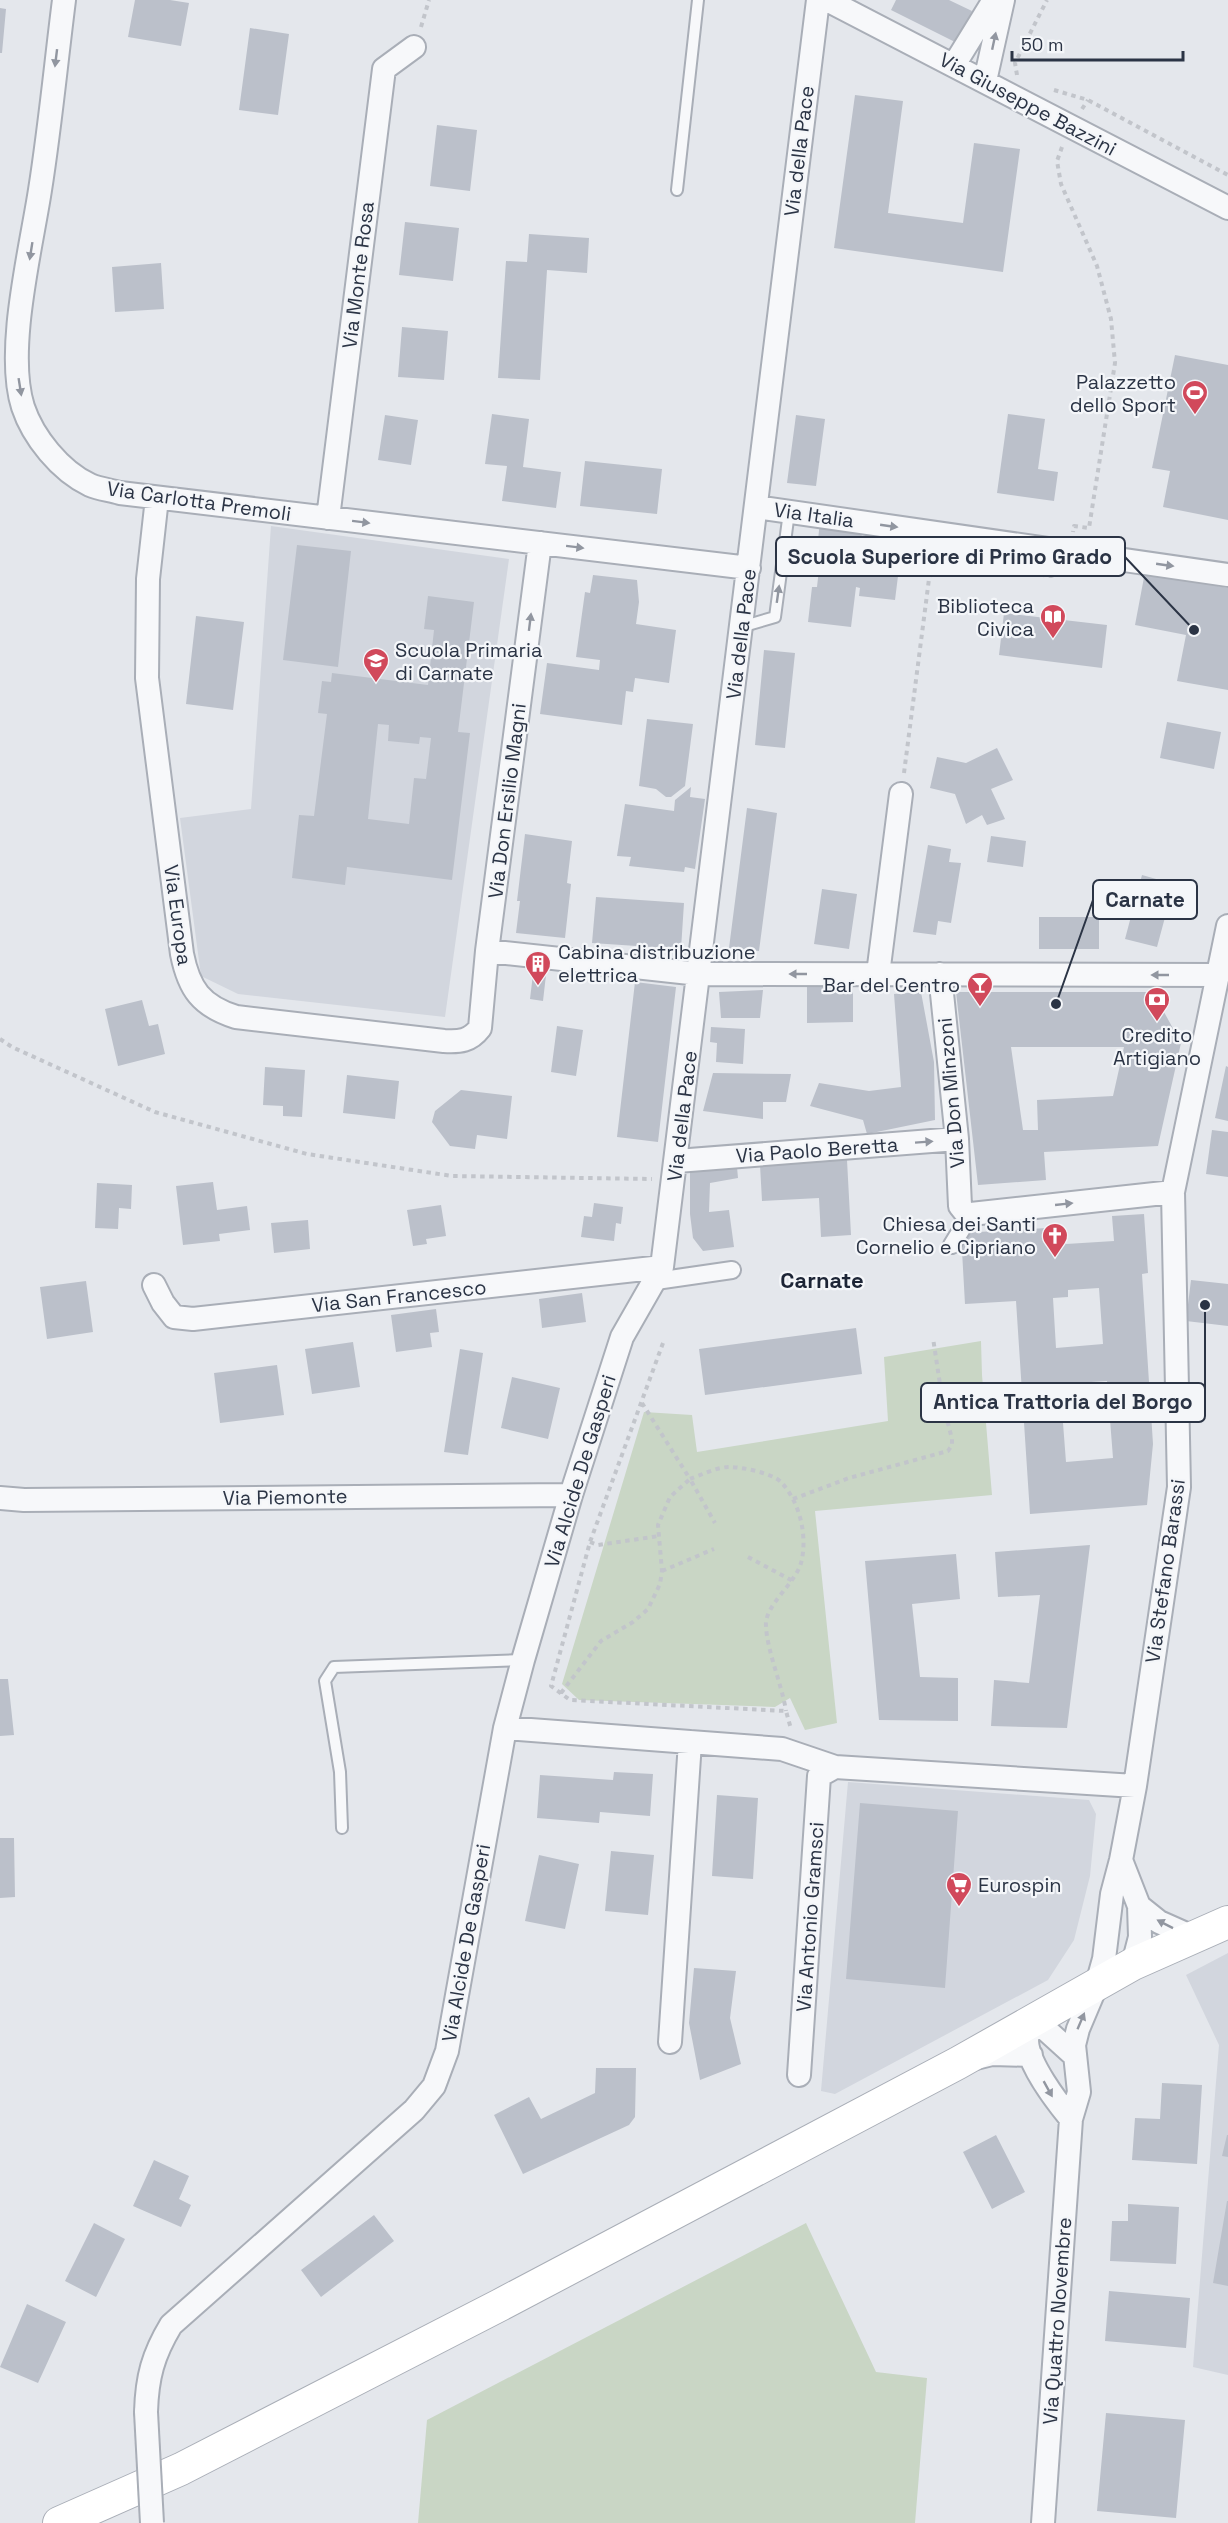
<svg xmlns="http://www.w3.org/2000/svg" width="1228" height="2523" font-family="'Space Grotesk',sans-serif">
<rect width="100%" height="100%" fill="#e4e7ec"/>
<path fill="#d2d6de" d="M271,526L509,559L445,1017L238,994L201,976L180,818L251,809Z
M848,1782L1089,1800L1096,1814L1090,1876L1074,1940L1048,1980L835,2094L821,2091Z
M1228,1953V2375L1193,2367L1219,2045L1186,1975Z"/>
<path fill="#c9d6c5" d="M981,1341L982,1375L992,1495L815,1511L837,1723L805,1730L790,1698L775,1707L579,1700L562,1684L644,1412L692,1415L697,1452L888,1421L884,1357Z
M806,2223L876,2372L927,2378L915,2523H418L427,2420Z"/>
<path fill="#bbc0ca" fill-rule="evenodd" d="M135,0H170L189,3L181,46L128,37Z
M896,0H949L972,11L957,43L891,10Z
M0,8L6,9L2,53H0Z
M250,28L289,34L278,115L239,110Z
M855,95L903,101L888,213L963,223L974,143L1020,149L1003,272L834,248Z
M437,125L477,130L470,191L430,186Z
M405,222L459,228L453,281L399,275Z
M529,234L589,238L587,273L547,270L540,380L498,378L506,261L527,262Z
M161,263L164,309L115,312L112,267Z
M402,327L448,331L444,380L398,377Z
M1175,355L1228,365V520L1163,507L1170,471L1152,468Z
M492,414L529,419L523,467L561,472L556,508L502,501L507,466L485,464Z
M1008,414L1045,419L1038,469L1058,472L1054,501L997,493Z
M385,415L418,420L411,465L378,460Z
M796,415L825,419L816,486L787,483Z
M585,461L662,469L657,514L580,506Z
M820,521L863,526L859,555L865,556L866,547L901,552L895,600L859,596L860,588L856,587L851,627L808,622L812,587H817L820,560L816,559Z
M297,545L351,551L338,667L283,660Z
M1145,572L1228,588V690L1177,681L1186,635L1135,625Z
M593,575L637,580L639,602L636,624L676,630L669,683L635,678L633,692L626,691L622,725L540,714L547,663L599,670L600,660L576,657L585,592L590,593Z
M428,596L474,602L458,732L470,733L452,880L347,867L345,885L292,878L299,815L314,816L327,714L318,713L322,681L331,682L332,673L428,685L434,630L424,629ZM378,724L389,725L388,741L419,744L420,737L431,738L426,779L414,778L409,824L368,819Z
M1004,613L1107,625L1102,668L999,655Z
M196,616L244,622L233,710L186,704Z
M764,650L795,653L785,748L755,745Z
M647,719L693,724L685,786L671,797H666L656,789L639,786Z
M1167,722L1221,732L1214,769L1160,758Z
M997,748L1013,780L991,789L1005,819L987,825L982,815L966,824L955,794L930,788L937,757L966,763Z
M691,787L690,797L705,799L695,869L685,867L684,872L629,866L631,857L617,856L625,804L674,811L675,800Z
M747,808L777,813L759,951L729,948Z
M525,834L572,841L567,883L571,884L565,938L516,933L520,901H517Z
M991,836L1026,841L1023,867L987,862Z
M928,845L951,849L949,862L961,863L951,923L938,921L936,935L913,932Z
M1142,875L1174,884L1157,947L1125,939Z
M822,889L857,894L849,949L814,944Z
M596,897L684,903L681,949L592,943Z
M1039,917H1099V949H1039Z
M533,974L546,975L543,1001L530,999Z
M635,982L676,987L658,1142L617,1137Z
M853,985V1022L807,1023V986Z
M763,990L760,1018H721L719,992Z
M921,992L934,1062L935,1120L867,1134L863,1120L810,1106L819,1083L869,1091L901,1087L894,994Z
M956,992H1153L1181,1043L1158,1146L1044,1152L1046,1180L978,1185ZM1011,1047H1124L1113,1096L1037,1100L1038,1130H1023Z
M142,1000L149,1026L158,1024L165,1054L118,1066L105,1009Z
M557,1026L583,1030L576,1076L551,1072Z
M711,1027L745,1029L743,1064L716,1062L717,1043L710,1042Z
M1226,1066L1228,1067V1121L1215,1118Z
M265,1067L305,1070L302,1117L283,1116V1106L263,1105Z
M713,1073L791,1074L786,1102H763V1119L703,1111Z
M347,1075L399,1081L395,1119L343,1113Z
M461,1090L512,1096L507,1139L477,1135L475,1149L450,1146L432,1122L435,1111Z
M1212,1130L1228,1132V1177L1206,1174Z
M847,1160L851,1235L821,1237L819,1198L762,1201L760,1165Z
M737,1167L738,1178L710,1183L709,1212L729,1210L734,1247L703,1251L693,1238L690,1214V1168Z
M213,1182L217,1210L247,1206L250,1230L219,1234L220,1241L183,1245L176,1186Z
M97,1183L132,1185L131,1209L119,1208L118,1229L95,1228Z
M594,1203L623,1207L621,1224L616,1223L614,1241L581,1237L584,1216L592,1217Z
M441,1205L446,1236L426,1239L427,1244L413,1246L407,1210Z
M1144,1214L1148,1273L1142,1274L1153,1444L1147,1505L1030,1514L1016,1301L965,1304L961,1233L1065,1227L1066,1244L1114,1241L1112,1216ZM1099,1288L1103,1344L1056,1348L1053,1298L1068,1297V1290ZM1107,1381L1113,1458L1066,1462L1060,1384Z
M308,1220L310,1249L274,1253L271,1223Z
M1191,1280L1228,1284V1326L1186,1321Z
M86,1281L93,1332L47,1339L40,1287Z
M582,1293L586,1322L542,1328L539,1299Z
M436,1309L439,1332L430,1333L432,1347L396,1352L391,1315Z
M856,1328L862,1374L705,1395L699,1349Z
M353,1342L360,1387L312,1394L305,1349Z
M460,1349L483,1353L468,1455L444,1452Z
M277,1365L284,1415L220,1423L214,1373Z
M512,1377L560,1388L548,1439L501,1428Z
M1090,1545L1067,1728L991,1726L994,1680L1029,1683L1040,1595L998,1597L995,1552Z
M956,1554L960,1599L912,1604L920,1677L958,1678V1721L879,1720L865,1561Z
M0,1679H8L14,1735L0,1736Z
M614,1772L653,1774L650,1816L600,1812L599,1823L537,1818L540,1775L613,1780Z
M717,1795L758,1798L753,1879L712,1876Z
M860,1803L958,1811L945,1988L846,1979Z
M0,1838H14L15,1897L0,1898Z
M611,1851L654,1855L648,1915L605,1911Z
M539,1855L579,1864L565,1929L525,1921Z
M694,1968L736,1971L730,2018L741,2064L700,2080L689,2023Z
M596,2068H636L635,2117L629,2125L523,2174L494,2115L529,2097L541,2119L595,2093Z
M1162,2083L1202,2085L1197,2164L1132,2160L1135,2118L1160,2119Z
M996,2135L1025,2192L992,2209L963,2152Z
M1227,2135H1228V2157L1222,2156Z
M154,2160L189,2176L179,2199L191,2205L181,2227L133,2206Z
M1227,2201H1228V2286L1213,2283Z
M1128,2204L1179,2207L1176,2264L1110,2261L1112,2221H1128Z
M374,2215L394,2241L321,2297L301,2270Z
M94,2223L125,2239L96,2297L65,2281Z
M1109,2291L1190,2298L1186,2348L1105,2341Z
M27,2304L66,2322L38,2383L0,2367Z
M1106,2413L1185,2420L1176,2518L1097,2511Z"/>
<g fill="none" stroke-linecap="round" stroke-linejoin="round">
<defs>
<path id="service" d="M677,190L698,0
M741,627L775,617L789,512
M342,1828L340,1772L325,1681L334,1667L523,1660"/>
<path id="pedestrian" d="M952,1245L971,1214
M656,1281L732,1270"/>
<path id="minor" d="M64,0C56,63 50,127 40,190C31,249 5,351 23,407C33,437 60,471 90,485C99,489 110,490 120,493L749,568
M827,0L1228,208
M954,65L994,0
M985,81L1003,0
M157,498L148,579L147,678L182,954C189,989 201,1006 236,1017L444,1041C460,1042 470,1041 480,1028L487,951L540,543
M756,507L1228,575
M328,518L384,69L414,47
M487,951L699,974L1219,975
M878,974L901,794
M940,974L957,1139L960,1206L964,1211L971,1214L1173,1192
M677,1161L957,1139
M154,1285L163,1303L174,1317L193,1319L662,1267
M0,1498L24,1500L571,1495
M505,1728L782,1749L835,1767
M1121,1860L1139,1906L1140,1937L1133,1964
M1139,1906L1159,1922L1195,1938
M670,2042L690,1742
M976,2058L992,2054L1031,2055
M799,2075L819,1776L835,1767L1135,1786
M1071,2119C1057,2102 1028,2064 1027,2041C1027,2035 1032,2025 1034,2019L1075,2056
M146,2412C147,2377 153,2355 171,2325L414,2110L434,2086L447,2051L505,1728L523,1660L571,1495L622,1337L662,1267L818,0
M1043,2523L1071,2119L1079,2092L1074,2045L1078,2029L1097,1984L1104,1959L1112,1894L1121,1860L1135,1786L1179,1487L1173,1192L1228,926"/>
<path id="secondary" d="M59,2523L181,2469L500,2305L958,2063L1133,1964L1228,1922"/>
</defs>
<use href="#service" stroke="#a9aeb7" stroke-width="14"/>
<use href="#pedestrian" stroke="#a9aeb7" stroke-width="20"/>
<use href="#minor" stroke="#a9aeb7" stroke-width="26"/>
<use href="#secondary" stroke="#a9aeb7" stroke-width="34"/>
<path stroke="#c2c5cb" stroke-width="4" stroke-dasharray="4.5 4.5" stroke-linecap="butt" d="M421,27L429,0
M1017,75L1015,63L1047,0
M1054,90L1088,100L1228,175
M1082,109L1088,100
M1062,147L1057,161L1061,184L1097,266L1111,319L1115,363L1089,528L1074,526L1073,532
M904,773L929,579C933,568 937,564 948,563L1051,576L1058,574
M0,1039L12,1047L155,1112L307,1154L452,1176L652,1179
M663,1343L590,1542L551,1686L570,1700L786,1711L791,1729
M642,1403L690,1479C701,1475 717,1467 729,1467C742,1467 772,1473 781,1482C800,1502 808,1537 801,1563C795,1584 764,1606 766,1626C767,1651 782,1685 786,1711
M793,1499L849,1478L948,1451L952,1445V1439L943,1404L933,1338
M590,1542L598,1545L659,1536
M748,1557L793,1581
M662,1571L714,1549
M561,1693L601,1641L633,1622L648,1609L660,1584L662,1571L658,1525L670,1497L690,1479L715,1523"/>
<use href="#service" stroke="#f7f8fa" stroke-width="10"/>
<use href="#pedestrian" stroke="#f7f8fa" stroke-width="16"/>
<use href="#minor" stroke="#f7f8fa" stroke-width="22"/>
<use href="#secondary" stroke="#fff" stroke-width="32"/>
<defs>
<path id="minor-bridge" d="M146,2412L152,2523"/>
</defs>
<use href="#minor-bridge" stroke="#a9aeb7" stroke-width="26" stroke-linecap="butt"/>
<use href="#minor-bridge" stroke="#f7f8fa" stroke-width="22"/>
</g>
<defs><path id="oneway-solid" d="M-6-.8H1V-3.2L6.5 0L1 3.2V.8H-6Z" transform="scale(1.5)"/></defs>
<g fill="#9196a0">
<use href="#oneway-solid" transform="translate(994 41) rotate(-78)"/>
<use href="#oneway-solid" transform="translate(56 58) rotate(97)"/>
<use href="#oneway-solid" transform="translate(31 251) rotate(99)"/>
<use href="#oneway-solid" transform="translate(20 387) rotate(81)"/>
<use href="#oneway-solid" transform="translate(361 522) rotate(7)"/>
<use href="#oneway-solid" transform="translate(889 526) rotate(8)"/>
<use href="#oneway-solid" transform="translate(575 547) rotate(7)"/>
<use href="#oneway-solid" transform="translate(1165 565) rotate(8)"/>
<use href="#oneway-solid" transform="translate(778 594) rotate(-82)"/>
<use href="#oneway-solid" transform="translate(530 622) rotate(-83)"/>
<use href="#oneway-solid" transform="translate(798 974) rotate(-180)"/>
<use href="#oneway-solid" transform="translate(1160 975) rotate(-180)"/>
<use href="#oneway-solid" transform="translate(924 1142) rotate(-4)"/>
<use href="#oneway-solid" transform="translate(1064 1204) rotate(-6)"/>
<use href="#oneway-solid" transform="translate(1165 1924) rotate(-153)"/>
<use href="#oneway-solid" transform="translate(1081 2021) rotate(-67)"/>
<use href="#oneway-solid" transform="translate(1048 2089) rotate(61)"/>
</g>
<defs>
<symbol id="stadium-pin" viewBox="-11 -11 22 30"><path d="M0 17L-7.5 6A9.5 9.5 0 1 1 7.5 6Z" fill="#d1495b" stroke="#f4f6f9"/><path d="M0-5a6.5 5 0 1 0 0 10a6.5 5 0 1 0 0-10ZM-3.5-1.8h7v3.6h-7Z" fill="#fff"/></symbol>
<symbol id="library-pin" viewBox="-11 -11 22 30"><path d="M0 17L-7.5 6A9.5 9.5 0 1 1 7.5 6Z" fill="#d1495b" stroke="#f4f6f9"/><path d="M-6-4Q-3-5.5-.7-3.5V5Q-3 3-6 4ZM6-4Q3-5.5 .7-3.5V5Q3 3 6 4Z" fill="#fff"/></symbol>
<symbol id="school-pin" viewBox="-11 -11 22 30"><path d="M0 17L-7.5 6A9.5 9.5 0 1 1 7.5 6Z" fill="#d1495b" stroke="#f4f6f9"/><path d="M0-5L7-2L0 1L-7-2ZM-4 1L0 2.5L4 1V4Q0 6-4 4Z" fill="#fff"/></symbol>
<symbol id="building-pin" viewBox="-11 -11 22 30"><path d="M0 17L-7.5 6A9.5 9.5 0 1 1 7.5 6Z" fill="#d1495b" stroke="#f4f6f9"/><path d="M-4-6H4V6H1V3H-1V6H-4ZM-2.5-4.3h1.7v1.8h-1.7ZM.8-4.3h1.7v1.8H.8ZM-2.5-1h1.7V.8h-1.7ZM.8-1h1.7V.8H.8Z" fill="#fff"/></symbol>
<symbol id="bar-pin" viewBox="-11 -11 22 30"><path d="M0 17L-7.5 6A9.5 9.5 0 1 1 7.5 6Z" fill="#d1495b" stroke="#f4f6f9"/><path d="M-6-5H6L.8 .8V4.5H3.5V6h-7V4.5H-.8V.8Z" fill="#fff"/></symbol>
<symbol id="bank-pin" viewBox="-11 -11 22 30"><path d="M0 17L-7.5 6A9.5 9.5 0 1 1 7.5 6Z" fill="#d1495b" stroke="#f4f6f9"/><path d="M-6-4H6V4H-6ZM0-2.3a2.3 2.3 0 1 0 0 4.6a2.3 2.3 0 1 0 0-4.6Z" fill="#fff"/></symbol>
<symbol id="church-pin" viewBox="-11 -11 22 30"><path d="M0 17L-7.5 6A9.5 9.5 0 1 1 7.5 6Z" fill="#d1495b" stroke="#f4f6f9"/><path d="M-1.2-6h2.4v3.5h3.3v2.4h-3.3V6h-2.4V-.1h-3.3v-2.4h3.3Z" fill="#fff"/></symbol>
<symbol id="supermarket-pin" viewBox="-11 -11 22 30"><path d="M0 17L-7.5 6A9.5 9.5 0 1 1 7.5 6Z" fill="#d1495b" stroke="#f4f6f9"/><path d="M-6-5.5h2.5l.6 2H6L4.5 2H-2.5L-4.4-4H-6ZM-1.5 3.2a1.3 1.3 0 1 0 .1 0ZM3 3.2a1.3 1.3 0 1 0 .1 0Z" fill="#fff"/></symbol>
</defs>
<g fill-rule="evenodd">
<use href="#stadium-pin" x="1180" y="378" width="30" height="40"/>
<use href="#library-pin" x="1038" y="602" width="30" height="40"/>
<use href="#school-pin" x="361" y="646" width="30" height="40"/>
<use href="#building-pin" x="523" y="949" width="30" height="40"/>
<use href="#bar-pin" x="965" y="970" width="30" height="40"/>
<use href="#bank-pin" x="1142" y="985" width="30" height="40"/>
<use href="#church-pin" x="1040" y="1221" width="30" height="40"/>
<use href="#supermarket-pin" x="944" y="1870" width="30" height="40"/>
</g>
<g text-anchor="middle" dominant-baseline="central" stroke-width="4.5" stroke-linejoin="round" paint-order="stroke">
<g font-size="20" fill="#2b3445" stroke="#f4f6f9">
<text transform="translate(1028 104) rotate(28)">Via Giuseppe Bazzini</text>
<text transform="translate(799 151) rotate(-83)">Via della Pace</text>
<text transform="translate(358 275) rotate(-83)">Via Monte Rosa</text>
<text transform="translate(199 501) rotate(8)">Via Carlotta Premoli</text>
<text transform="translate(814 515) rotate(8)">Via Italia</text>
<text transform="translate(741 634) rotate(-83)">Via della Pace</text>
<text transform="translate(507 801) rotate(-83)">Via Don Ersilio Magni</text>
<text transform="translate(178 915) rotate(82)">Via Europa</text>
<text transform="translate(951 1093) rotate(-95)">Via Don Minzoni</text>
<text transform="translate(682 1116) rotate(-83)">Via della Pace</text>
<text transform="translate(817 1150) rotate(-4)">Via Paolo Beretta</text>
<text transform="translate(399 1296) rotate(-6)">Via San Francesco</text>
<text transform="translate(580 1471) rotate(-73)">Via Alcide De Gasperi</text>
<text transform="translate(285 1497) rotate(-1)">Via Piemonte</text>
<text transform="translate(1165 1571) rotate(-82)">Via Stefano Barassi</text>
<text transform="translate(810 1917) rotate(-86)">Via Antonio Gramsci</text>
<text transform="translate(466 1943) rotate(-80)">Via Alcide De Gasperi</text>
<text transform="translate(1057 2321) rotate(-86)">Via Quattro Novembre</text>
</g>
<g font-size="20" fill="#2b3445" stroke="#f4f6f9" text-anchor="end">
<text x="1176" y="382">Palazzetto<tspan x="1176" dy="23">dello Sport</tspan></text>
<text x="1034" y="606">Biblioteca<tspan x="1034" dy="23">Civica</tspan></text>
<text x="395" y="650" text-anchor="start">Scuola Primaria<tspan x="395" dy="23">di Carnate</tspan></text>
<text x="558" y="952" text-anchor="start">Cabina distribuzione<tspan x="558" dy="23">elettrica</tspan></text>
<text x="960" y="985">Bar del Centro</text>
<text x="1157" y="1035" text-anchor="middle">Credito<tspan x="1157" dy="23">Artigiano</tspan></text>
<text x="1036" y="1224">Chiesa dei Santi<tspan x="1036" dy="23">Cornelio e Cipriano</tspan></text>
<text x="978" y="1885" text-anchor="start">Eurospin</text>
</g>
<g font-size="22" font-weight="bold" fill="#1d2536" stroke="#f4f6f9">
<text x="822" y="1280">Carnate</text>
</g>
</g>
<path fill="none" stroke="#2b3445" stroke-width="2" d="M1194 630L1125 557M1056 1004L1093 900M1205 1305L1205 1402"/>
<g fill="#2b3445" stroke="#f4f6f9" stroke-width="2">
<circle cx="1194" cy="630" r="6"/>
<circle cx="1056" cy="1004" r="6"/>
<circle cx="1205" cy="1305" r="6"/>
</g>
<g fill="#f4f6f9" stroke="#2b3445" stroke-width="2">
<rect x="776" y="537" width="349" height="39" rx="6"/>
<rect x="1093" y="880" width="104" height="39" rx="6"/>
<rect x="921" y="1383" width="284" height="39" rx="6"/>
</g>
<g font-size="21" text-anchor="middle" font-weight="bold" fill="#2b3445">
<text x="950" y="564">Scuola Superiore di Primo Grado</text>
<text x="1145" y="907">Carnate</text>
<text x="1063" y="1409">Antica Trattoria del Borgo</text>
</g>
<path d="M1012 51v9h171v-9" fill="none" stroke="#2b3445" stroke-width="3"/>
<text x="1021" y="51" font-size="18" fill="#2b3445" stroke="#f4f6f9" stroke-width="4.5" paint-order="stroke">50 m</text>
</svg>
